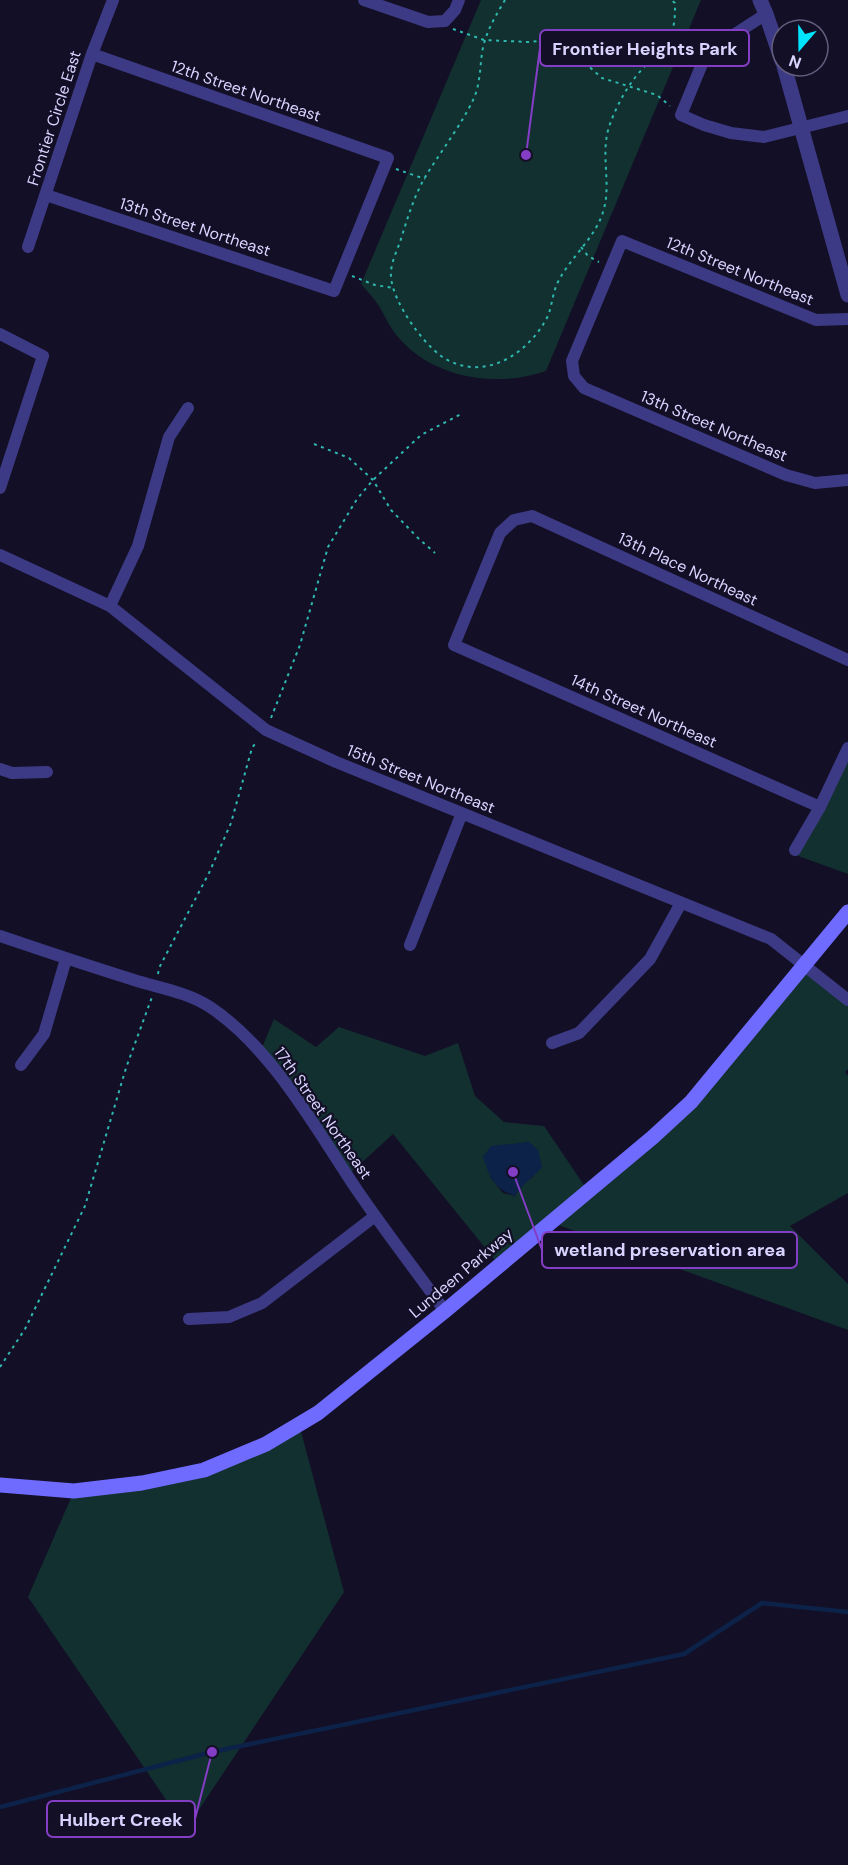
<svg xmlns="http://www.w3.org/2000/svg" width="848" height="1865" font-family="'DM Sans',sans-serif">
<rect width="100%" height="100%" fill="#130f26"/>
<path fill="#12302f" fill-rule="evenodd" d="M481,0H701L546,371C498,388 433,379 398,337C390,328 385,316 379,306C374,298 367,291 361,284Z
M848,748V874L790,853Z
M805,965L848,1000V1069L845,1072L848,1076V1193L790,1226L848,1284V1330L550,1222L499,1265L393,1134L346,1177L261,1050L274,1019L316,1047L339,1027L425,1056L458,1043L475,1096L504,1122L544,1126L588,1191L653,1137ZM528,1142L538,1150L533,1177L521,1185L515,1196L503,1193L490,1177L510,1145Z
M299,1424L344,1592L186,1829L28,1597L74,1491L204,1470Z"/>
<path fill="#0c2248" d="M529,1142L538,1150L542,1167C533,1178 522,1184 515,1196C493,1188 490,1177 483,1157L491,1146Z"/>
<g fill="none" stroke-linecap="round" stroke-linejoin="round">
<path stroke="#0c2248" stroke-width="4.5" d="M0,1807L212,1752L684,1654L762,1603L848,1612"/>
<path stroke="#2fb8b0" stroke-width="2" stroke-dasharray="3 4.5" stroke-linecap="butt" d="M505,0C495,17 485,33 482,53C480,68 480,84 474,98C461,126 440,152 424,179C413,199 407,220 400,242C396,253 390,265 391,277C393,302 421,341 441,356C479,382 522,359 544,323C553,310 551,294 559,280C571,257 595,238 603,212C612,185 600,155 609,127C615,109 625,90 637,75C661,46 676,47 675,3L671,0
M453,29L484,40L528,42L558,39L602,78L657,95L670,106
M396,169L425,179
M581,247L588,256L599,262
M352,276L375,285L393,288
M314,444L349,458L373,480L391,510L418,538L435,553
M271,718L300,645L328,547L357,499L373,480L421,435L463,413
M158,974L159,968L209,873L231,823L252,748L257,741
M0,1367L25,1329L85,1206L126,1068L152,997"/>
<path stroke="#3d3a85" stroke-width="12" d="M364,0L428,22L445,21L455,10L459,0
M766,14L715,47L702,64L681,115L704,125L731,133L764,137L848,116
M46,195L334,291L388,158L92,54
M28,247L92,54L113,0
M848,319L816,320L622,241L572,361L574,376L584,388L786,475L815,483L848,480
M0,334L43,356L0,488
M0,555L110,606L266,730L336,762L771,939L848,1000
M110,606L138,546L169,437L188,408
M0,769L12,773L47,772
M820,807L454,645L500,533L514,520L532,516L848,660
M795,850L820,807L848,748
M0,936C44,951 89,966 134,980C159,988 187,992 210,1007C272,1048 316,1129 357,1190C385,1231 416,1271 445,1311
M410,945L462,813
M552,1043L579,1033L650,959L681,903
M21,1065L44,1034L66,959
M189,1319L229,1317L262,1303L375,1216"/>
<path stroke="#3d3a85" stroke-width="15" d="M760,0L766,14L782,61
M784,66L848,295"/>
<path stroke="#6f6bff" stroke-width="15" d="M0,1485L74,1491L142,1483L204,1470L266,1444L318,1413L445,1311L653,1137L691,1102L848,912"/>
</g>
<g text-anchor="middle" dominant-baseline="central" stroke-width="4.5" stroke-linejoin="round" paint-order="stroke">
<g font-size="16" fill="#d9d4ff" stroke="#130f26">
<text transform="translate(246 91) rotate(19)">12th Street Northeast</text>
<text transform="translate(54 118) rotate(-72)">Frontier Circle East</text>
<text transform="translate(195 227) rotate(18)">13th Street Northeast</text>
<text transform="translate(740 271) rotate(22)">12th Street Northeast</text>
<text transform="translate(714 426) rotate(23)">13th Street Northeast</text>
<text transform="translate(688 569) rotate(25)">13th Place Northeast</text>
<text transform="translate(644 711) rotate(24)">14th Street Northeast</text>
<text transform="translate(421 779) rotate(22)">15th Street Northeast</text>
<text transform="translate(323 1113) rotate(55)">17th Street Northeast</text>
<text transform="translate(461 1273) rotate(-40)">Lundeen Parkway</text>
</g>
</g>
<path fill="none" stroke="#843dc5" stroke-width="2" d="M526 155L540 48M513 1172L542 1250M212 1752L195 1819"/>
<g fill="#843dc5" stroke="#130f26" stroke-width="2">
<circle cx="526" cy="155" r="6"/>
<circle cx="513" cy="1172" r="6"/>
<circle cx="212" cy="1752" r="6"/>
</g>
<g fill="#130f26" stroke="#843dc5" stroke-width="2">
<rect x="540" y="30" width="209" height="36" rx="6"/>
<rect x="542" y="1232" width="255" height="36" rx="6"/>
<rect x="47" y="1801" width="148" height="36" rx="6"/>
</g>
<g font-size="18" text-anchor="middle" font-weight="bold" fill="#d9d4ff">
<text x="645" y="55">Frontier Heights Park</text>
<text x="670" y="1256">wetland preservation area</text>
<text x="121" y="1826">Hulbert Creek</text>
</g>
<g transform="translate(800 48) rotate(200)"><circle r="28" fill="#130f26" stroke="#625e7d" stroke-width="1.5"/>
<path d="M0-4.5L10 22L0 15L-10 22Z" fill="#00e5ff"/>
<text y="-9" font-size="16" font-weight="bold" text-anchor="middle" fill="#d9d4ff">N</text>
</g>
</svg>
